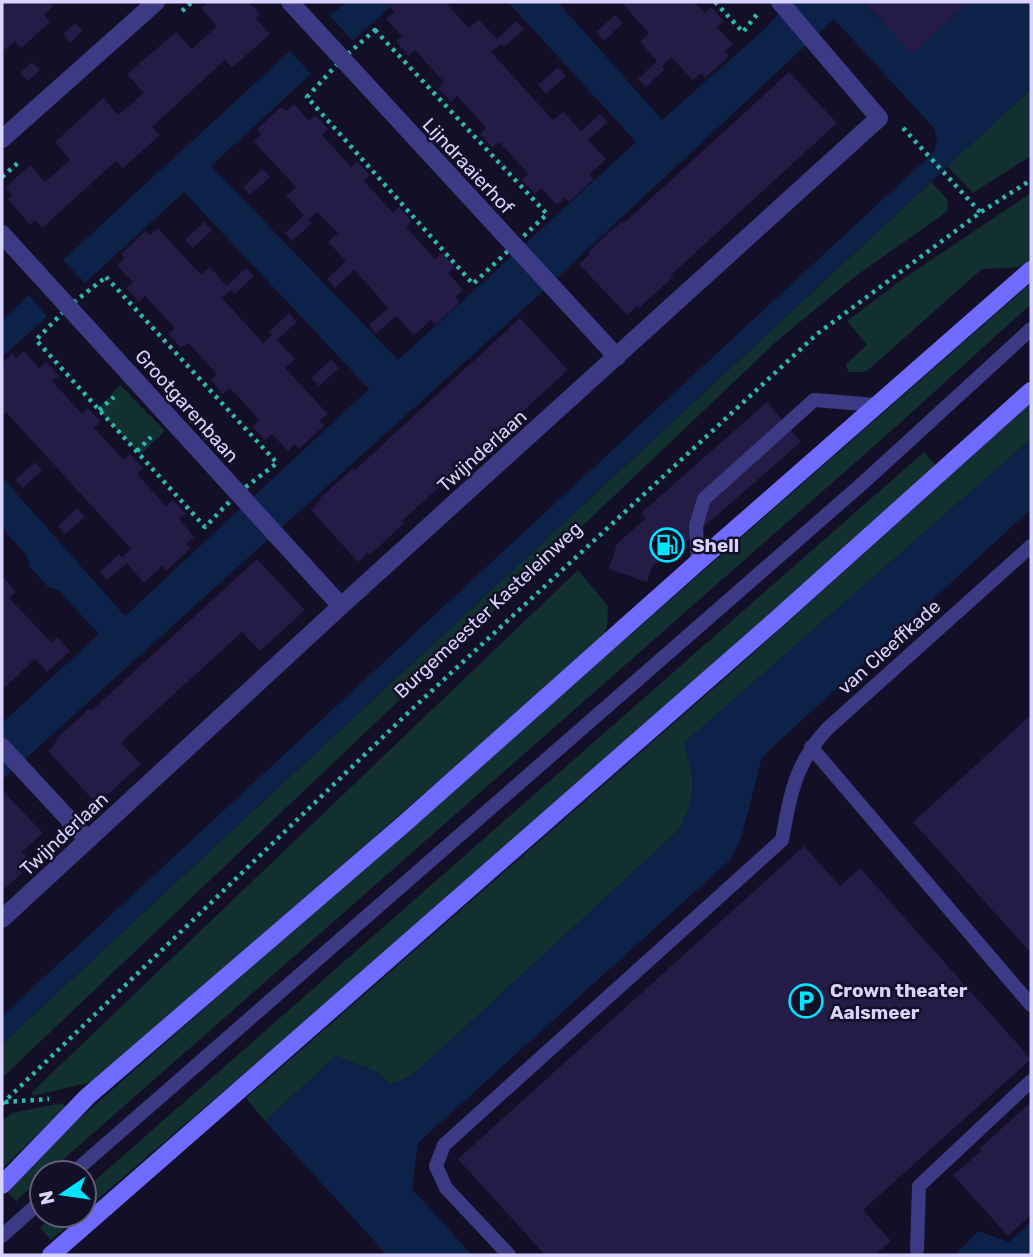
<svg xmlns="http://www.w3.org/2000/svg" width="1033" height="1257" font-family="Rubik,sans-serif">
<rect width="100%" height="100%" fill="#130f26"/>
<path fill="#12302f" d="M1031,89V156L973,193L947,166Z
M931,182L947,199L948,211L857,275L778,340L2,1078V1044Z
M1031,193L1030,260L1018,267L982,269L868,370L863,372H848L846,364L867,345L847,321L904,278Z
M1031,283V304L899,424L48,1173H42V1178L16,1201L7,1192L64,1132Z
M120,385L165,431L140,455L98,409Z
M1031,403V439L684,743C695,782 698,792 679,830L412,1076L391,1084L374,1071L336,1056L265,1121L246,1098L730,674Z
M924,452L937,467L444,902L84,1211V1190Z
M578,570L608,606L607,627L602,638L95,1081L33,1096L31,1093Z
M62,1103L66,1107L2,1169V1121L12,1113Z
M55,1215H80L51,1240L40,1228Z"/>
<path fill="#0c2248" d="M347,2H395L353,41L330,16Z
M508,2H558L662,120L766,28L788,2H863L912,53L969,2H1031V89L2,1044V1016L934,152L937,140L934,128L834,19L529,304L2,780V723L99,634L58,590L49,588L29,566L28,557L2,528V477L125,616L369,389L184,192L85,283L63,260L290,51L311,74L211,166L398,360L636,142Z
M29,295L47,317L2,357V320Z
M1031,439V509L762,757L742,835L731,859L418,1143L412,1189L472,1255H387L265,1121L336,1056L374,1071L391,1084L412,1076L679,830C698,792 695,782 684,743Z
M1031,1222V1253L1028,1255H955L978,1231L1009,1242Z"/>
<path fill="#241b47" d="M2,2H49L53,6L44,15L50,22L21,48L15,41L5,50L2,46Z
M208,2H249L260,14L255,18L270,34L232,68L225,60L152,127L160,135L123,168L116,161L42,228L35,220L30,225L8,199L12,195L6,187L30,165L45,182L70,160L55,142L103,98L118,115L144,93L127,74L176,32L192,49L217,26L201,8Z
M396,2H445L469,28L479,20L497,39L516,21L524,29L504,47L501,44L491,52L553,120L563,112L581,131L600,114L608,122L588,140L606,159L589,175L594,179L569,202L565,198L557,205L541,188L535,194L522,180L528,174L514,158L499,142L493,148L480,134L486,128L472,112L457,96L451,102L438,88L444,82L415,50L408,56L396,41L402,36L386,19L394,12L390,7Z
M621,2H694L705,13L711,7L724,21L717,27L733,44L725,51L729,56L705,78L701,73L693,80L671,57L662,66L665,69L646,87L638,79L657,61L640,42L649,33Z
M864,2H969L912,54Z
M615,15L623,23L604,41L596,32Z
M75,23L82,31L70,43L63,34Z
M32,62L40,70L28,81L20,73Z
M558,67L566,76L546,94L538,85Z
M789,72L837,123L671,275L673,277L639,308L637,306L627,315L579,264L590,254L588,252L622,221L624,223Z
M294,104L309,121L315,115L322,122L328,129L322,135L351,167L357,161L370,175L364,181L393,213L399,207L412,221L406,227L435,259L442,253L454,267L448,273L463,290L455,297L460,302L435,325L431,320L414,335L396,316L376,334L369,325L388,308L371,288L354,270L335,288L327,279L346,261L328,242L338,233L317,212L308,220L312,223L292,241L285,233L304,215L286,196L296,187L253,141L261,134L257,129L281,107L286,111Z
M262,169L270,177L250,195L243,187Z
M204,222L212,230L193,248L185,240Z
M158,228L201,275L210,267L227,286L246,268L254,276L235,294L231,290L222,298L263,343L272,335L269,332L289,313L297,322L277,340L295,359L285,368L328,414L320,421L324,426L299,449L295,444L288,451L272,434L265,440L253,427L259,420L245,404L230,388L223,394L211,380L217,374L188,343L181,348L168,334L175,328L145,296L139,302L126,288L133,282L117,266L125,258L121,254L145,231L150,235Z
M520,318L568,370L402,521L404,523L370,555L368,552L358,562L311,510L320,501L319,499L353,468L355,470Z
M24,351L39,368L46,362L53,369L59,376L52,381L82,414L88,408L101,422L94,428L124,460L130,454L143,468L137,474L166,506L173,500L186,514L179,519L194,537L186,544L191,548L166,571L162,566L144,583L127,563L107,580L100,572L119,554L122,557L131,549L6,412L2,416V363L12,353L16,358Z
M331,360L339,368L319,386L311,378Z
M767,402L801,442L676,551L673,548L652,567L647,582L609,569L617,544L646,518L641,513Z
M35,462L42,470L23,488L15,480Z
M77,508L85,517L65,534L58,526Z
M257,559L305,610L260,651L242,632L139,726L121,743L141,764L107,795L105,793L95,802L48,751L57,742L56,739L90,708L92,710Z
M2,576L16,592L9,598L51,642L57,637L70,651L47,672L35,659L2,690Z
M1031,715V953L913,822Z
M3,791L43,833L22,852L30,861L20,870L22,873L2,891Z
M804,846L840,886L860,868L1031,1059L863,1210L891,1241L875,1255H545L458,1159Z
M1031,1102V1215L1008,1236L953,1175L981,1151L979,1149Z"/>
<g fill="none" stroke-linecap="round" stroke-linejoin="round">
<path stroke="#2fb8b0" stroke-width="4.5" stroke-dasharray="3.5 5" stroke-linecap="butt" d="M715,2L743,32L758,13
M182,11L192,2
M375,30L547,214L473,284L307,97L342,59Z
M903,128L980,212
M2,177L19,162
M106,277L277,463L238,493L205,527L36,340L68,307Z
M99,410L114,397
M137,451L151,437
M5,1102L49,1099
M2,1104L410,711L817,334L981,212L1031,180"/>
<path stroke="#3d3a85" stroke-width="14" d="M698,562L696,526L704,499L814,400L877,405
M811,747L1031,1005
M73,1173L864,482L1031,329
M2,1236L42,1200
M917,1250L919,1186L1031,1081
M509,1255L446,1188L436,1166L444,1145L782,840C790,795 795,764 827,729L1031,546"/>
<path stroke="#3d3a85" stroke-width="18" d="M290,2L617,357
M2,139L156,2
M2,234L341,606
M2,747L88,840
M2,919L341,606L879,118L780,2"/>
<path stroke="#6f6bff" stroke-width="18" d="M2,1185L88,1096L405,823L698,562L1031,270
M51,1255L777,619L1031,391"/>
</g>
<defs>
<symbol id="fuel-ring" viewBox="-11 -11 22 22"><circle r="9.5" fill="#130f26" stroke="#00e5ff" stroke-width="1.5"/><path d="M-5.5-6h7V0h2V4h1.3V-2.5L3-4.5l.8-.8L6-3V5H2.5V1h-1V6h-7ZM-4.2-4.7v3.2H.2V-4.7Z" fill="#00e5ff"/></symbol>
<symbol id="parking-ring" viewBox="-11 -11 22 22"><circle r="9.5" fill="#130f26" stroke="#00e5ff" stroke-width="1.5"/><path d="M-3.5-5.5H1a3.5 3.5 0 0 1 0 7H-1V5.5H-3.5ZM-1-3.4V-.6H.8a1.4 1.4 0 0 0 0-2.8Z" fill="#00e5ff"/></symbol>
</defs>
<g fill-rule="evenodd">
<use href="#fuel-ring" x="648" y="526" width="38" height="38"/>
<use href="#parking-ring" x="787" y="982" width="38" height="38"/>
</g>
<g text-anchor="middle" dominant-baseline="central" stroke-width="5" stroke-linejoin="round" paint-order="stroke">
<g font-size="19" fill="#d9d4ff" stroke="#130f26">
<text transform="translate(468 166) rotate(47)">Lijndraaierhof</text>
<text transform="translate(187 406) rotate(48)">Grootgarenbaan</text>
<text transform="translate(482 451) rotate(-42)">Twijnderlaan</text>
<text transform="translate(488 610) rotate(-43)">Burgemeester Kasteleinweg</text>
<text transform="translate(889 647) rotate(-42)">van Cleeffkade</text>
<text transform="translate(64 834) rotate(-43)">Twijnderlaan</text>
</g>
<g font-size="19" font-weight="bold" fill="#d9d4ff" stroke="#130f26" text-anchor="start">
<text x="692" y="545">Shell</text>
<text x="830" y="990">Crown theater<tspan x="830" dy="22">Aalsmeer</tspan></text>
</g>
</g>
<rect width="1033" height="1257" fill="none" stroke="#d9d4ff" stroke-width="7"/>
<g transform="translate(63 1194) rotate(257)"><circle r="33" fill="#130f26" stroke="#625e7d" stroke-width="2"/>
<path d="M0-5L12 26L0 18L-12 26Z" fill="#00e5ff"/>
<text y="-10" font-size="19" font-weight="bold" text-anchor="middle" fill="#d9d4ff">N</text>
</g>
</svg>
